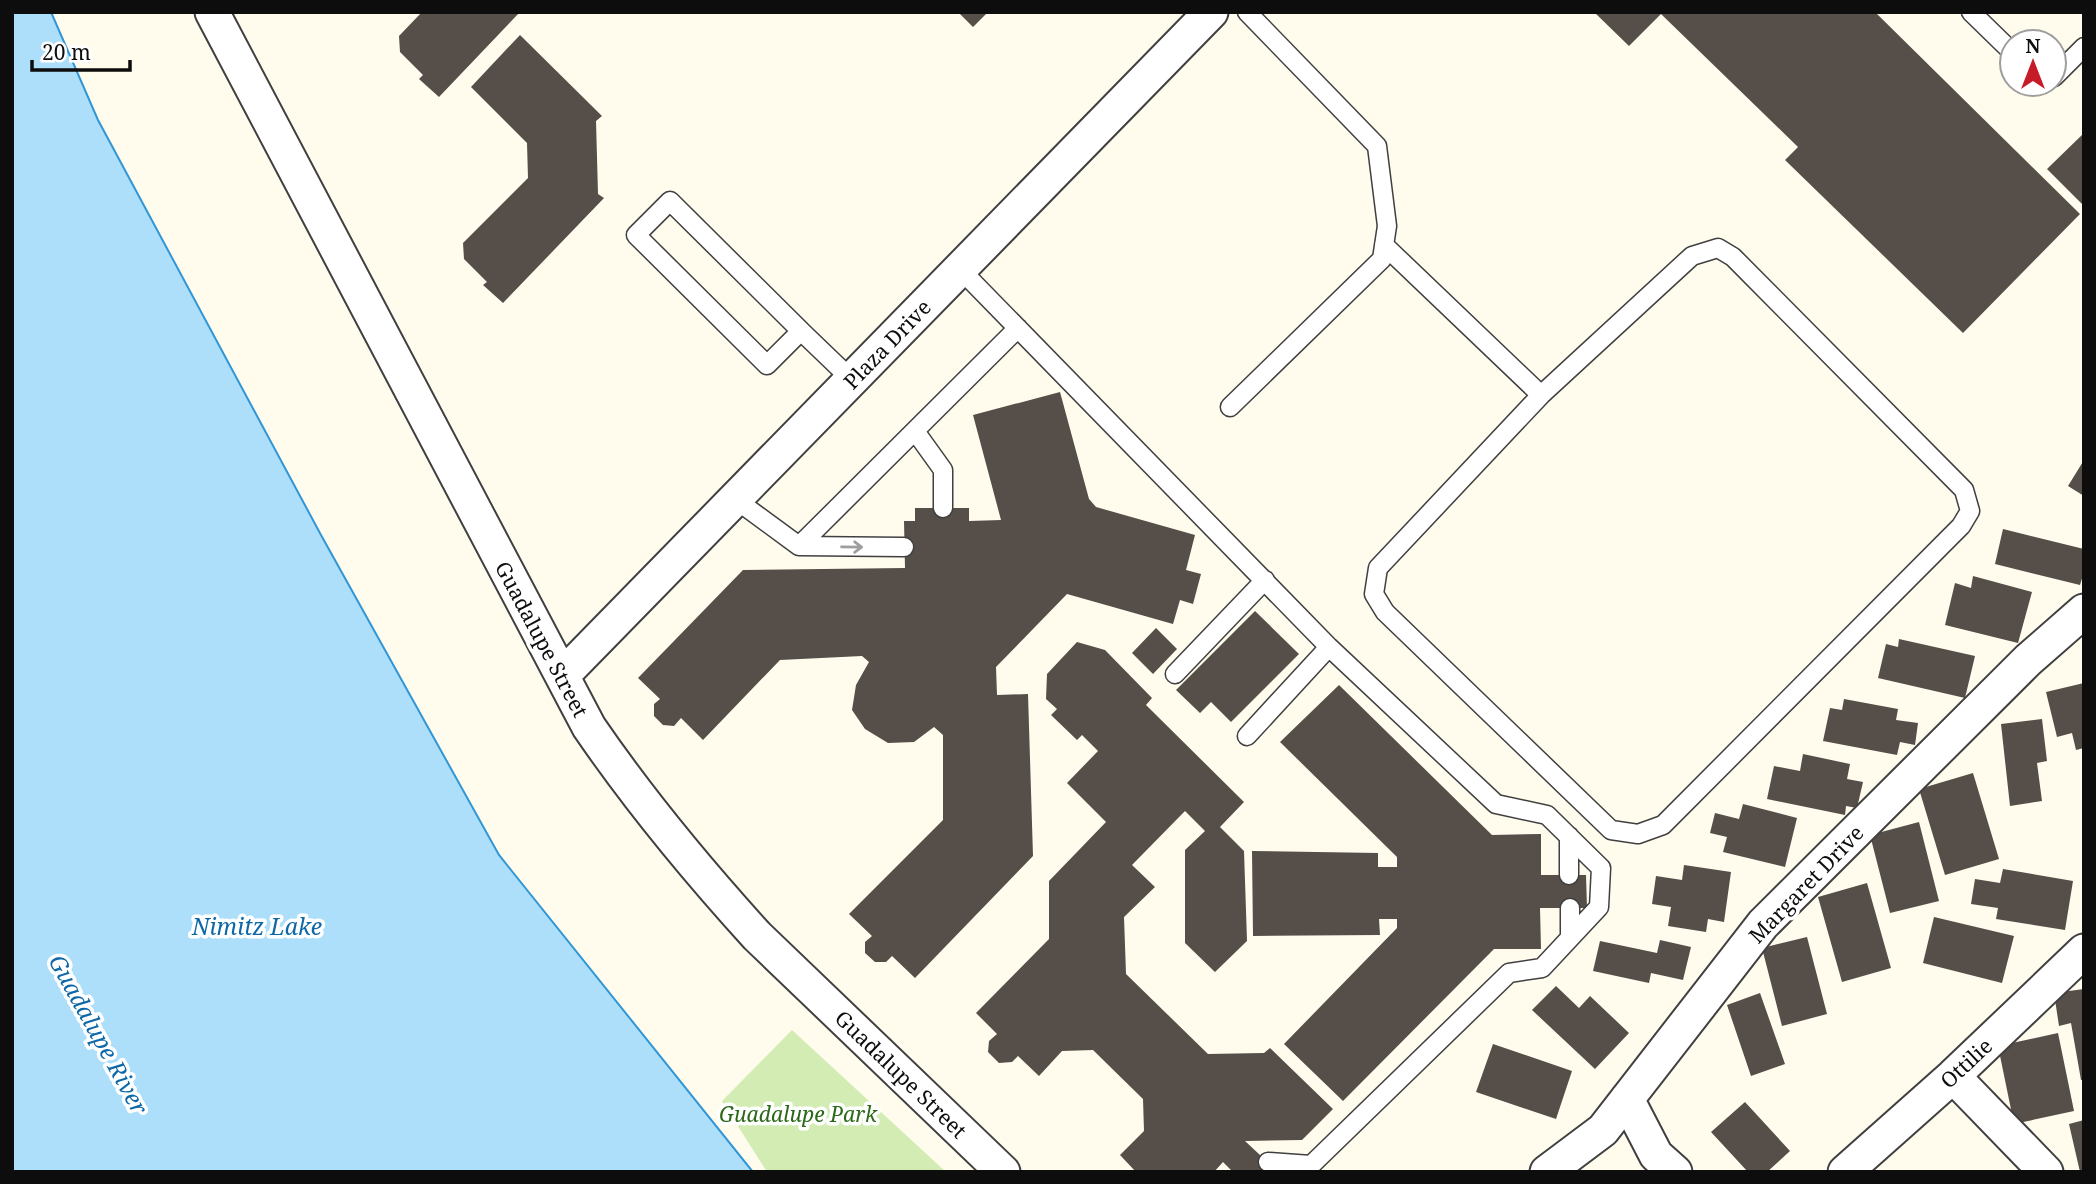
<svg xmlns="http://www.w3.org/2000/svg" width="2096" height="1184" font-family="'Noto Serif',serif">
<rect width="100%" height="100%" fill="#fffbed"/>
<path fill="#d2ecb4" d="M792,1030L946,1172H767L722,1101Z"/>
<path fill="#aedffa" stroke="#3096d6" stroke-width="2" d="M12,12H51L98,120L321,535L499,855L753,1172H12Z"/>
<path fill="#564e49" d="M422,12H520L439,97L419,79L423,75L400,52L399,36Z
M958,12H988L973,27Z
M1594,12H1875L2080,214L1963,333L1785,160L1798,147L1661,14L1629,46Z
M520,35L602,116L596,121L598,194L604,198L503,303L483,285L487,282L464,259L463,243L528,178L527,143L471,87Z
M2084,133V206L2047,169Z
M1060,392L1089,499L1096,507L1195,535L1186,570L1201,574L1193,604L1180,600L1173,624L1067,594L996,667L997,695L1028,694L1033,856L915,978L892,956L886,962H875L865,953V942L872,936L849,914L943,820V735L934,727L914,742L888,743L865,729L852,710L856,685L869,662L862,656L780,660L703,740L681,718L674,726L663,725L654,716V704L660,699L638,678L743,570L905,568L904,521H915V508H969V521L1001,520L973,415Z
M2084,460V496L2068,486Z
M2003,529L2084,549V572L2080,585L1995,564Z
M1973,576L2032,592L2018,643L1945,625L1955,583L1971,588Z
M1255,611L1299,654L1231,722L1211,702L1200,713L1176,690Z
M1156,628L1177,649L1153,674L1132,653Z
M1899,639L1975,656L1965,698L1878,678L1886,644L1898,647Z
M1077,642L1105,650L1152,698L1146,705L1244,802L1220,827L1244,851L1247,941L1215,972L1185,943V850L1205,831L1185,811L1132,865L1155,887L1124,917L1126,974L1208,1054L1264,1053L1270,1048L1333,1109L1302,1140L1245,1141L1278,1172H1233L1223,1162L1214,1172H1136L1120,1155L1144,1131L1143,1099L1093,1050L1062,1051L1039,1076L1018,1056L1012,1062L999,1063L988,1052L989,1041L997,1034L976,1013L1049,939V881L1106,822L1067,783L1098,751L1082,735L1077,740L1051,715L1057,709L1046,699L1047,674Z
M2084,683V748L2076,750L2072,733L2057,737L2046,692Z
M1339,685L1492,835L1541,834V875H1586L1587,908H1540L1541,949H1494L1343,1101L1284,1044L1397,928V919H1379L1380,935L1253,936L1252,851L1378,853V867H1397V857L1280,742Z
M1844,699L1898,709L1896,720L1918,723L1915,745L1900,742L1897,755L1823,741L1830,708L1842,710Z
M2042,719L2047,761L2037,763L2042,801L2010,806L2001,724Z
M1803,754L1850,764L1847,779L1863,782L1857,808L1846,806L1845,815L1767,799L1774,766L1800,771Z
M1973,773L1999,859L1945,875L1919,789Z
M1743,804L1797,818L1785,867L1723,852L1727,837L1710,833L1715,813L1739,819Z
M1919,822L1939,901L1890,913L1870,835Z
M1684,865L1731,872L1724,922L1708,919L1706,932L1668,926L1671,907L1652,904L1656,876L1682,880Z
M2003,869L2073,881L2065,930L1996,919L1998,908L1971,904L1975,879L2000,883Z
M1867,883L1891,968L1842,982L1818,897Z
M1934,917L2014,936L2002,983L1923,963Z
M1807,937L1827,1014L1782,1026L1762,948Z
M1660,940L1691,947L1683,980L1651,973L1649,983L1593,971L1600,941L1657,953Z
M1556,986L1579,1008L1590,996L1629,1033L1595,1069L1532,1010Z
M2084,989V1080H2081L2071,1023L2059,1026L2054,993Z
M1760,993L1785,1064L1751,1076L1727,1005Z
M2058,1033L2074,1111L2014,1124L1998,1046Z
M1493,1044L1572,1071L1556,1119L1476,1092Z
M1745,1102L1790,1151L1767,1172H1748L1711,1132Z
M2084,1120V1172H2080L2069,1124Z"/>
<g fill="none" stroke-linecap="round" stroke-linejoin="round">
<defs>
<path id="service" d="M1971,12L2012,52
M2054,77L2084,47
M670,201L801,331L767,365L636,235Z
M1384,245L1541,395L1378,568L1374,594L1385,612L1611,830L1638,834L1663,825L1961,526L1970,511L1964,490L1733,257L1718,248L1692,256L1541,395
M960,269L1329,647L1496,804L1547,815L1601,868L1599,907L1542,968L1509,973L1304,1172
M801,331L852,380
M1230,407L1382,259L1387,226L1377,146L1247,12
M915,431L943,470V508
M735,499L799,546L1018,328
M799,546L904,547
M1175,674L1265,580
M1247,736L1329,647
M1569,836V875
M1570,908V938
M1268,1162L1311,1165"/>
<path id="minor" d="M212,12L589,727C639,800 697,870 757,936L1003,1172
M562,676L1211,12
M1953,1076L2046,1172
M1627,1099L1656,1155L1675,1172
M1547,1172L1603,1130L1763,924L2028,660L2084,611
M1845,1172L1953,1076L2084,951"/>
</defs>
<use href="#service" stroke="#404040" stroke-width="21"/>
<use href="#minor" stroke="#404040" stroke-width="37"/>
<use href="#service" stroke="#fff" stroke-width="18"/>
<use href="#minor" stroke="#fff" stroke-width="33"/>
</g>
<defs><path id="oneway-shaft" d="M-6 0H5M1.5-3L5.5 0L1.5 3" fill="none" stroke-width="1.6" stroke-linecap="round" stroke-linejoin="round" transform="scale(1.75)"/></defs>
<use stroke="#9e9e9e" href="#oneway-shaft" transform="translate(852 547) rotate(1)"/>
<g text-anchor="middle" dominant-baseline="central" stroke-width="7" stroke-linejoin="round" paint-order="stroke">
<g font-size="21" fill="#0d0d0d" stroke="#fff">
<text transform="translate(887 344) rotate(-46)">Plaza Drive</text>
<text transform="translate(542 639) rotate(62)">Guadalupe Street</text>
<text transform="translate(1806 884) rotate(-46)">Margaret Drive</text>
<text transform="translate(1966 1063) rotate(-43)">Ottilie</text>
<text transform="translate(901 1074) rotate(44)">Guadalupe Street</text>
</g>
<g font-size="21" font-style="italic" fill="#2b6919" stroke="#fff">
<text x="798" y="1114">Guadalupe Park</text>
</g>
<g font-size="23" font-style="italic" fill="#0e67a7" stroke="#fff">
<text x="257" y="926">Nimitz Lake</text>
<text transform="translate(99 1034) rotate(61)">Guadalupe River</text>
</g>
</g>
<rect width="2096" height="1184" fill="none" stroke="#0d0d0d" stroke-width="28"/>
<g transform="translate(2033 63)"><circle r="33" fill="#ffffff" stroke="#9e9e9e" stroke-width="2"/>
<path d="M0-5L12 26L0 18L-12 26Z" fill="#c61c27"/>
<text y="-10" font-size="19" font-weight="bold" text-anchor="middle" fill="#0d0d0d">N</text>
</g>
<path d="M32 60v10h98v-10" fill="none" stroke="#0d0d0d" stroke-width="3.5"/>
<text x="42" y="60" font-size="21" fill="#0d0d0d" stroke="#ffffff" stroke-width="5" paint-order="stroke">20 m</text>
</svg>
